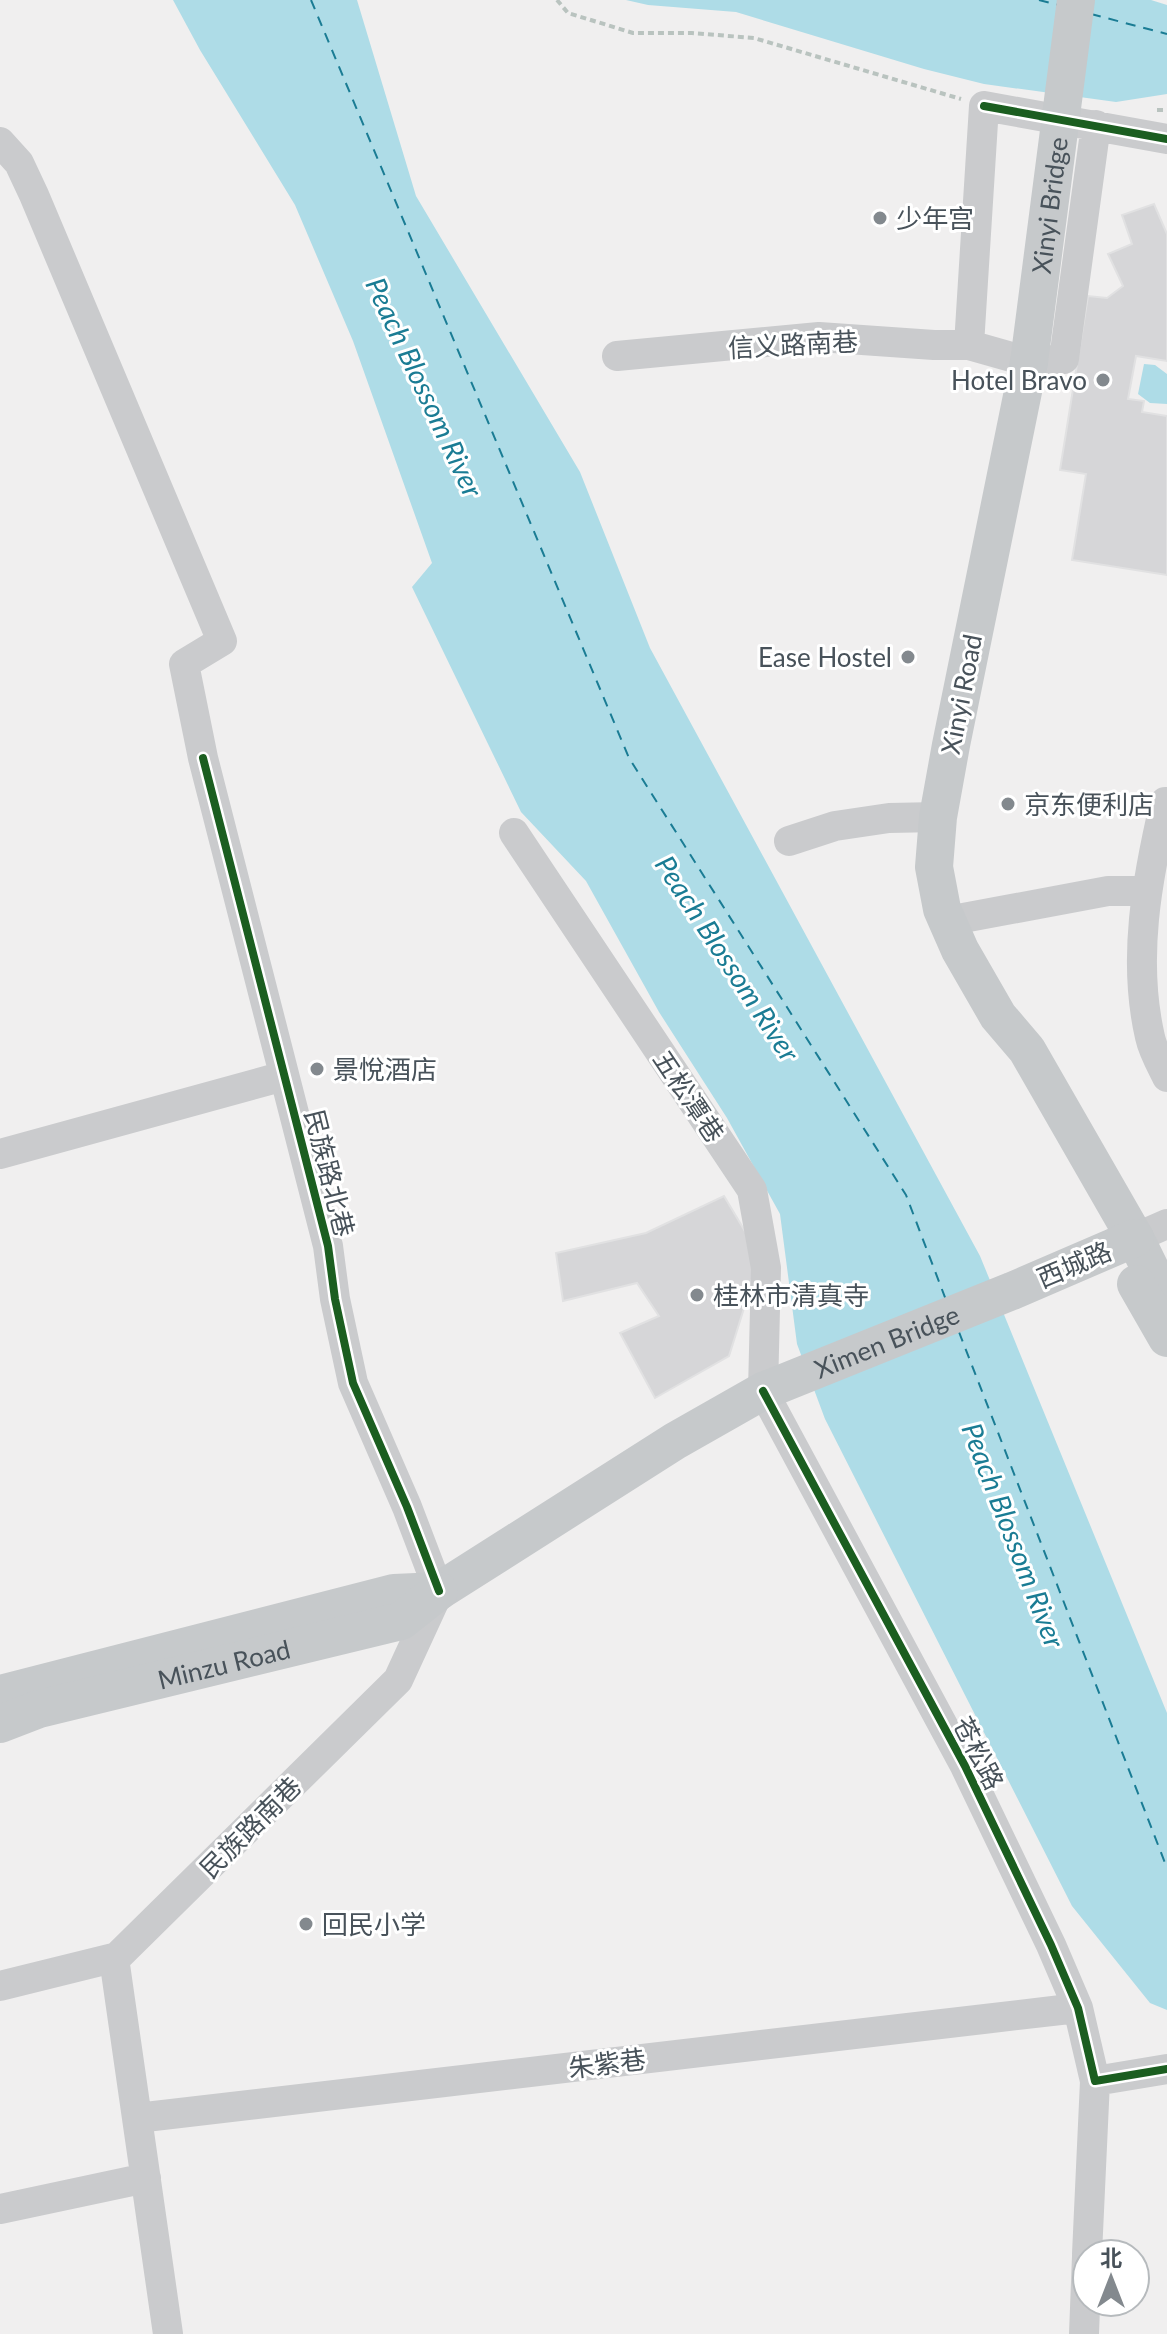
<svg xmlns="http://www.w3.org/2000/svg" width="1167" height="2334" font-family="Lato,'Noto Sans SC',sans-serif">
<rect width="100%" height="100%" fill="#f0efef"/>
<path fill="#aedce7" d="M173,0H357L416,196L580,472L650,648L980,1256L1167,1713V2010L1150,2003L1072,1906L825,1419L797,1344L780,1214L727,1118L659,1012L586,881L521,812L412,587L432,563L353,341L295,205L200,50Z
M626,0H1151L1167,5V94L1116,102L984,84L924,69L736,12L648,5Z
M1144,364L1155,365L1167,374V404L1150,403L1138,394Z"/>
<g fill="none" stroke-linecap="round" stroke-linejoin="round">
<path stroke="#1a7c94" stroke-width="2" stroke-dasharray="10 8" stroke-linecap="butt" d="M311,0L629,758L906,1195L946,1300
M1039,0L1058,5
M1091,14L1167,34
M959,1332L1167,1868"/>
</g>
<path fill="#d6d6d8" stroke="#e1e1e2" stroke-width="2" d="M1154,204L1167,234V361L1136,356L1128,399L1144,401L1142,412L1167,416V575L1072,560L1086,474L1060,470L1088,296L1107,298L1123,286L1108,254L1132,244L1122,215Z
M724,1196L749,1238L755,1263L750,1289L729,1356L655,1398L620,1333L659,1316L637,1283L563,1301L556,1253L646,1233Z"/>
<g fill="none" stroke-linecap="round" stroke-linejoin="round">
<path stroke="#b9c3bf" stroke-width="4" stroke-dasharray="6 4" stroke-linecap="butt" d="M557,0L568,13L633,33H692L754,38L961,99
M1157,110H1167"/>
<path stroke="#cacbcd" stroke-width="30" d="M1096,125L1064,359L1029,362L969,345L984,106L1167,139
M0,142L19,163L34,195L222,641L184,664L203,758L328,1246L335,1299L353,1383L407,1507L439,1591L398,1680L117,1957L0,1986
M617,356L819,337L934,345H969
M1167,802H1165C1147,879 1132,959 1150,1037C1153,1051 1161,1065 1167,1077
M514,833L752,1190L766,1268L763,1391L965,1766L1051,1945L1078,2008L1095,2081L1167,2069
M789,841L835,826L889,818L938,817
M947,921L1108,891H1146
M0,1154L284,1076
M1135,1238L1167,1224
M114,1958L168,2334
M137,2118L1078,2008
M0,2209L146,2178
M1087,2254L1095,2081
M1084,2334L1087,2256"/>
<g stroke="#c6c9cb" stroke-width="38">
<path d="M1029,362L951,745L938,817L934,867L942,909L960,950L998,1016L1027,1050L1135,1238L1167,1303"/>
<path d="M1136,1284L1167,1338"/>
<path id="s1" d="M0,1694L394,1593L439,1591L675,1441L763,1391L1012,1291L1135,1238"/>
<path id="s2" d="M0,1724L39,1709L401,1621L439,1591"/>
</g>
<path stroke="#c6c9cb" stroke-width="38" id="s3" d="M1029,362L1076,0"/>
<defs>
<path id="cycleway" d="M984,106L1167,139
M203,758L328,1246L335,1299L353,1383L407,1507L439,1591
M763,1391L965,1766L1051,1945L1078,2008L1095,2081L1167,2069"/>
</defs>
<use href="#cycleway" stroke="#fff" stroke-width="13"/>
<use href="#cycleway" stroke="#1b5e20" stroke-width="8"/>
</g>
<g fill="#83898e" stroke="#fff" stroke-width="3">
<circle cx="880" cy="218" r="8"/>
<circle cx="1103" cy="380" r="8"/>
<circle cx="908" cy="657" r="8"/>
<circle cx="1008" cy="804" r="8"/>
<circle cx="317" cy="1069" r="8"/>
<circle cx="697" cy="1295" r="8"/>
<circle cx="306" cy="1924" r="8"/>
</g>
<g text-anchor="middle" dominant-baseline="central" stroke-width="6" stroke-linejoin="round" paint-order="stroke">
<g font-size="26" fill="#48525a" stroke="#fff">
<text stroke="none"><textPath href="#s3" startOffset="158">Xinyi Bridge</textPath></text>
<text transform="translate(793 344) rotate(-3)">信义路南巷</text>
<text transform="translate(961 694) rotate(-79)">Xinyi Road</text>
<text transform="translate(689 1096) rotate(56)">五松潭巷</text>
<text transform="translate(330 1173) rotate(76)">民族路北巷</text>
<text transform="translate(1074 1264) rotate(-23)">西城路</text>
<text stroke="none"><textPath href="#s1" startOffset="966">Ximen Bridge</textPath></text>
<text stroke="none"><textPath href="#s2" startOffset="232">Minzu Road</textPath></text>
<text transform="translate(979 1753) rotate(63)">苍松路</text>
<text transform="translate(250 1827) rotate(-45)">民族路南巷</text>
<text transform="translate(607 2063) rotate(-7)">朱紫巷</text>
</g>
<g font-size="26" fill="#48525a" stroke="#fff" text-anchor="start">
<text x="896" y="218">少年宫</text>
<text x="1087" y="380" text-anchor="end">Hotel Bravo</text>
<text x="892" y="657" text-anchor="end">Ease Hostel</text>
<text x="1024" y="804">京东便利店</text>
<text x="333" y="1069">景悅酒店</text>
<text x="713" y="1295">桂林市清真寺</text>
<text x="322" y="1924">回民小学</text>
</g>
<g font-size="28" font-style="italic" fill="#1a7c94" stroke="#fff">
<text transform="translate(425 387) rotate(65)">Peach Blossom River</text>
<text transform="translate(728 958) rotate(57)">Peach Blossom River</text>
<text transform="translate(1014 1535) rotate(69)">Peach Blossom River</text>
</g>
</g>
<g transform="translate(1111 2278)"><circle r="38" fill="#ffffff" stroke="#b6babd" stroke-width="2"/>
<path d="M0-6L14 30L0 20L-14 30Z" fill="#83898e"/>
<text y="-12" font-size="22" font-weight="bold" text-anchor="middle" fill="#48525a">北</text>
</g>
</svg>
